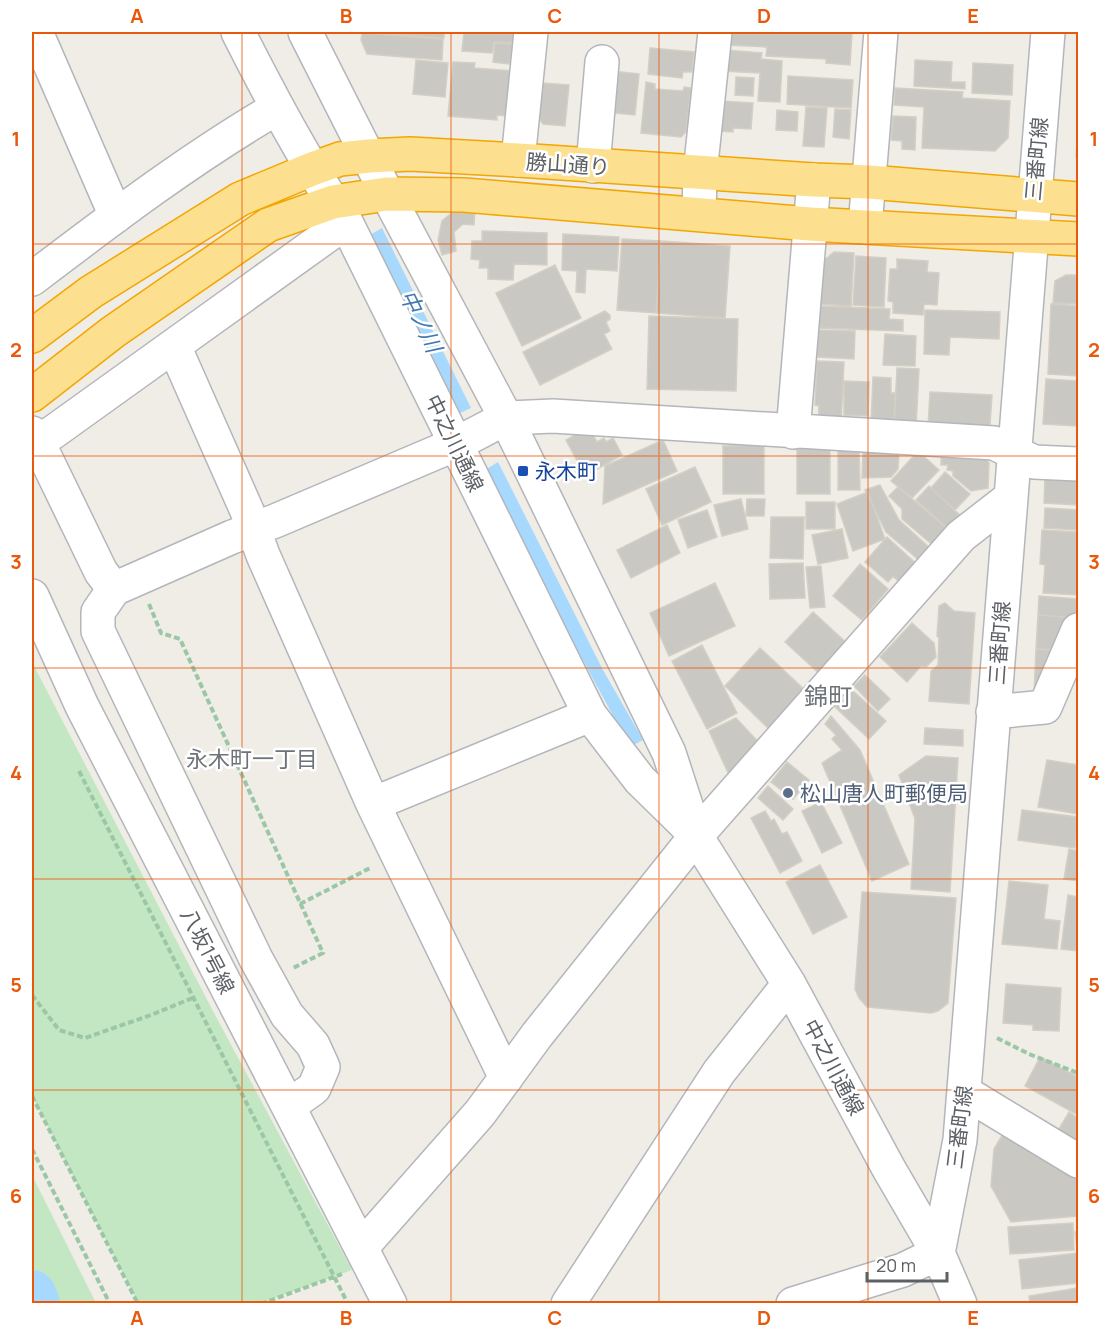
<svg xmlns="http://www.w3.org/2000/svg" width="1110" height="1335" font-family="Manrope,'Noto Sans JP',sans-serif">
<rect width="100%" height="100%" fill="#efede6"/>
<path fill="#c3e7c2" d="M32,662L214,1013L352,1270L261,1303H138L32,1096Z
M32,1175L96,1303H32Z"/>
<path fill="#a7d9fe" d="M382,228L471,408L458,414L370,235Z
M498,462L603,670L643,740L630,747L572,640L485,470Z"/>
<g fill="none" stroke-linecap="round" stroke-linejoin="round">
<path stroke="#a7d9fe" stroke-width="48" d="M32,1294L36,1304"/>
</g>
<path fill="#cac8c3" stroke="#d4cfc4" stroke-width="1.5" d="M362,32H444V38Z
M464,32H514L513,43L494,42L492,53L462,51Z
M727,32H852L850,65L826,63V59L766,56L767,47L726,45Z
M362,33L443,39L442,60L367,54L361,40Z
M495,43L512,44L510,64L493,62Z
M650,48L694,52L692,72H683L682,78L648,74Z
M725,50L762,53L761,59L782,61L780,102L758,101L760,73L723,71Z
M416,60L448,63L445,97L413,94Z
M915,60L952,62L951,82H965V89L914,86Z
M453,62L475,63L474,68L512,71L509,116L497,115V120L448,116Z
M973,63L1013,65L1012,95L972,93Z
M611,71L639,74L635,115L615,113L616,100L608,99Z
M788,76L853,80L851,108L787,104Z
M736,77L754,78L753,96L735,95Z
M646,82L655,84V89L683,91L684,87L691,88L686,132L681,137L641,133Z
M542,83L569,85L565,126L543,124L539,118Z
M895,88L963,92L962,98L1010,101L1008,138L995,151L922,148L924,107L894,105Z
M720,101L753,103L751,129L733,128V132L719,131Z
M806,107L827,108L824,147L803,146Z
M835,109L851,110L849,139L833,137Z
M777,110L798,112L797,131L776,130Z
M893,116L916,117L915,150L902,149V141L891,140Z
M1078,128V157H1076Z
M475,209L474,225L463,224L454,232L456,251L442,255L438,240L442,221L454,211Z
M482,231L547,233V265L514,264L513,280L488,279V268H479L480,260L471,259L472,241H482Z
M563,234L619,237L617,271L586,269L585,293L576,292L577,271L562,270Z
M622,239L661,241L656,313L617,310Z
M661,241L730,246L725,318L656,313Z
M834,252L854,253L851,306L820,304L822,262Z
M856,256L886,258L884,307L853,305Z
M897,259L928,261L927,272L939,273L937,305L924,304L923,315L893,313V302L888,301L890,269H897Z
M555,265L581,318L522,346L496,293Z
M1066,275H1078V304L1053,303L1055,281Z
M1051,304L1078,306V376L1048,374Z
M820,306L890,309L889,319L903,320V331L819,328Z
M925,310L1000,312L999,339L950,337L949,355L924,354Z
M605,311L610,315V319L606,322L610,331L604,334L612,349L540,385L523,352Z
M649,316L738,319L736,391L647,389Z
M818,330L855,331L854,359L817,357Z
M885,334L916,336L915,366L883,365Z
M817,361L844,362L841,423L818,422L819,406L815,405Z
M897,368L919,369L916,427L894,426Z
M873,377L891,378V393H895L894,426L871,425Z
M1046,379L1078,381V426L1043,424Z
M844,381L869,382L868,416L844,415Z
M930,392L992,395L990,425L981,430L928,427Z
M585,429L588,435L592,433L597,442L604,438L606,442L613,438L622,455L585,476L566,440Z
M663,440L677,471L603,504L605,466Z
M764,445V494H723V446Z
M797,447H830V494H797Z
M838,450H859L860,490H838Z
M863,451L899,453L898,469L891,477L862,478Z
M918,451L939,470L912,498L891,481Z
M941,451L982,452L989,463L988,488L971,491L953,476V471L947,470L948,465H941Z
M695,467L711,502L662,525L646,489Z
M945,472L970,494L955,510L931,488Z
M1045,477L1078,478V505L1044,503Z
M880,485L899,520L931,549L920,561L886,532L865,490Z
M929,486L963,518L951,532L916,500Z
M898,487L949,530L935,547L902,519V509L889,496Z
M868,492L885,539L853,551L837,504Z
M741,499L748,529L722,536L714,505Z
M747,499H765L764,516H746Z
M806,502H835V529H806Z
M1045,508L1078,510V530L1044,528Z
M707,510L717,537L688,548L678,520Z
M771,517H804L803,559L770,558Z
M667,525L680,553L631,578L617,550Z
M842,529L848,558L818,564L812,535Z
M1042,530L1078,532V595L1043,593L1045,565L1040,564Z
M887,537L921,568L904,587L893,576L888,582L865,562Z
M803,563L805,598L770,599L769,564Z
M860,564L888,589L862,620L833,596Z
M821,566L825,607L810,608L806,567Z
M715,583L735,626L669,656L650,613Z
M1039,596L1078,599V618L1038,615Z
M945,603L954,611L975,613L969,704L929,701L931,671L938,665L939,638L937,636L939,606Z
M813,612L850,646L822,676L785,642Z
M1038,615L1073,618L1064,650L1036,649Z
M912,623L934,643L936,657L926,667L921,666L907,682L880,657Z
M702,645L737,713L707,729L672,661Z
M760,648L809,694L772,732L725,686Z
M1036,649L1057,650L1034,695Z
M865,675L890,699L878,711L854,686Z
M852,690L886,721L869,739L835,707Z
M831,716L860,750L909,864L872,881L822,763L842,750L832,739L836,735L825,724Z
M736,718L764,748L730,777L709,731Z
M925,728L963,730V746L924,744Z
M926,756L958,758L950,892L911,889L915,819L899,775Z
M1047,760L1078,765V814L1038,807Z
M787,762L809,780L793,799L771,782Z
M768,786L793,809L783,820L758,798Z
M821,802L842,843L822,853L802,811Z
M1022,810L1078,817L1075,848L1018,840Z
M765,811L771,821L774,819L782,834L787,832L802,861L780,873L751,818Z
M1069,849L1078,851V881L1064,879Z
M820,865L847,917L813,934L786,882Z
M1009,881L1048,885L1044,919L1060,921L1057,949L1002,944Z
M862,892L956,898L948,1003L938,1011L931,1013L867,1007L859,998L855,989Z
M1068,895L1078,897V951L1061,949Z
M1006,984L1061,988L1059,1031L1033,1030V1025L1003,1023Z
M1040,1057L1078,1077V1115L1025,1086Z
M1069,1112L1078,1118V1153L1053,1139Z
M1003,1134L1078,1178V1216L1011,1222L991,1186L994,1149Z
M1073,1223L1074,1250L1010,1254L1008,1227Z
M1075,1232H1078V1283L1022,1289L1019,1260L1078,1253Z
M1078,1288V1304H1030L1029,1296Z"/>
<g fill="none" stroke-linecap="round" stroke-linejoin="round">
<defs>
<path id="minor" d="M36,32L116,216
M238,32C271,97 305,161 346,222L590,715L640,780L691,830
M305,32L387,194L506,418L669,753L696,836L789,984L889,1169L938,1253L960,1304
M518,160L531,32
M593,166L602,62
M699,214L700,173L715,32
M865,227L881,32
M32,279C111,219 191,158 277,108
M174,346L247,511L263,555L373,804L506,1078
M793,432L814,180
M32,433L37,440L52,433L346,222
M37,440L101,572L114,589L232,537L275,521L456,444L506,418L553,416L994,443L1034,462L1078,464
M114,589L98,612V631L256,959L287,1015L313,1045L323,1067L314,1088L289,1106
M32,596L82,706L390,1304
M993,712L1045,707L1078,630
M373,804L590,715
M964,1092L1078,1161
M361,1248L480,1113L537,1035L696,836L961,536L1010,498
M568,1304L719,1072L789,984
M793,1304L903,1270L938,1253L960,1140L1048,32"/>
<path id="highway" d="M32,336L91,292L240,199L312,169L340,159L369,156L410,154L518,160L814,180L869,182L1078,199
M32,395L113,332L268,225L333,202L387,194L464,195L810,224L1078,239"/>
</defs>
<use href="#minor" stroke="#b3b6ba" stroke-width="36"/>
<use href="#highway" stroke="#f3a602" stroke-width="36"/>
<path stroke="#9cc7a7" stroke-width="4" stroke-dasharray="6 3" stroke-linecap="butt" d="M149,604L161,633L180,639L323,953L293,968
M79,771L348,1304
M300,904L372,867
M32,995L59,1030L85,1038L151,1015L195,997
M997,1038L1029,1054L1078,1073
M32,1096L138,1304
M32,1149L110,1304
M261,1304L342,1274"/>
<use href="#minor" stroke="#fff" stroke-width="33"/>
<use href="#highway" stroke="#fce090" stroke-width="33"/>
</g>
<path fill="none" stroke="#e8590c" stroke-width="1.5" stroke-opacity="0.55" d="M242,32V1304M451,32V1304M659,32V1304M868,32V1304M32,244H1078M32,456H1078M32,668H1078M32,879H1078M32,1090H1078"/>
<rect fill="#1a4fb4" stroke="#fff" stroke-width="2" x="517" y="465" width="12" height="12" rx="3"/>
<circle fill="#5c6f8a" stroke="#fff" stroke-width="2" cx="788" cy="793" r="6"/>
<g text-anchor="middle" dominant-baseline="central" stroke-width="5" stroke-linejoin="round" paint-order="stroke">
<g font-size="21" fill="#5d6166" stroke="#fff">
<text transform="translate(1036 159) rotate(-85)">三番町線</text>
<text transform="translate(568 164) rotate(4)">勝山通り</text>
<text transform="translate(455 443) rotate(64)">中之川通線</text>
<text transform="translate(999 643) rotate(-86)">三番町線</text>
<text transform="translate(208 951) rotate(63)">八坂1号線</text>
<text transform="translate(834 1067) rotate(62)">中之川通線</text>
<text transform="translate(959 1127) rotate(-83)">三番町線</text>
</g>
<g font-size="21" fill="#164399" stroke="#fff" text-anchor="start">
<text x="535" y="471">永木町</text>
</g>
<g font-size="21" fill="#4e5e75" stroke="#fff" text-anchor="start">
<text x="800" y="793">松山唐人町郵便局</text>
</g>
<g font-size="22" font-style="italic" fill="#4279b1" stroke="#fff">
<text transform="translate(421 321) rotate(64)">中ノ川</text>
</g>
<g font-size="22" fill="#6e7378" stroke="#fff">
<text x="252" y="759">永木町一丁目</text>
</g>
<g font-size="24" fill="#6e7378" stroke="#fff">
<text x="828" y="695">錦町</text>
</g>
</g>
<rect width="1110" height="1335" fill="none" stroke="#ffffff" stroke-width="66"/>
<path d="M867 1272v9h80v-9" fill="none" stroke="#5d6166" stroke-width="3"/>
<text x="876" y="1272" font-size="18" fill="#5d6166" stroke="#ffffff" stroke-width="4.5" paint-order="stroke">20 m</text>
<rect x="33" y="33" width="1044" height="1269" fill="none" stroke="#e8590c" stroke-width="2"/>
<g font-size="20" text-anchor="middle" font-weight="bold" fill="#e8590c">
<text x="137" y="23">A</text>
<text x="346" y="23">B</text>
<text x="555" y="23">C</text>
<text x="764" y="23">D</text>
<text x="973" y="23">E</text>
<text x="16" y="146">1</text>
<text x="1094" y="146">1</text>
<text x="16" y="357">2</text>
<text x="1094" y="357">2</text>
<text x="16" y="569">3</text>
<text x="1094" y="569">3</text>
<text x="16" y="780">4</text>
<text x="1094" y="780">4</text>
<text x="16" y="992">5</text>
<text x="1094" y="992">5</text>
<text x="16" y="1203">6</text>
<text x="1094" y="1203">6</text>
<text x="137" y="1325">A</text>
<text x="346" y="1325">B</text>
<text x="555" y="1325">C</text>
<text x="764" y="1325">D</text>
<text x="973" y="1325">E</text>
</g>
</svg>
